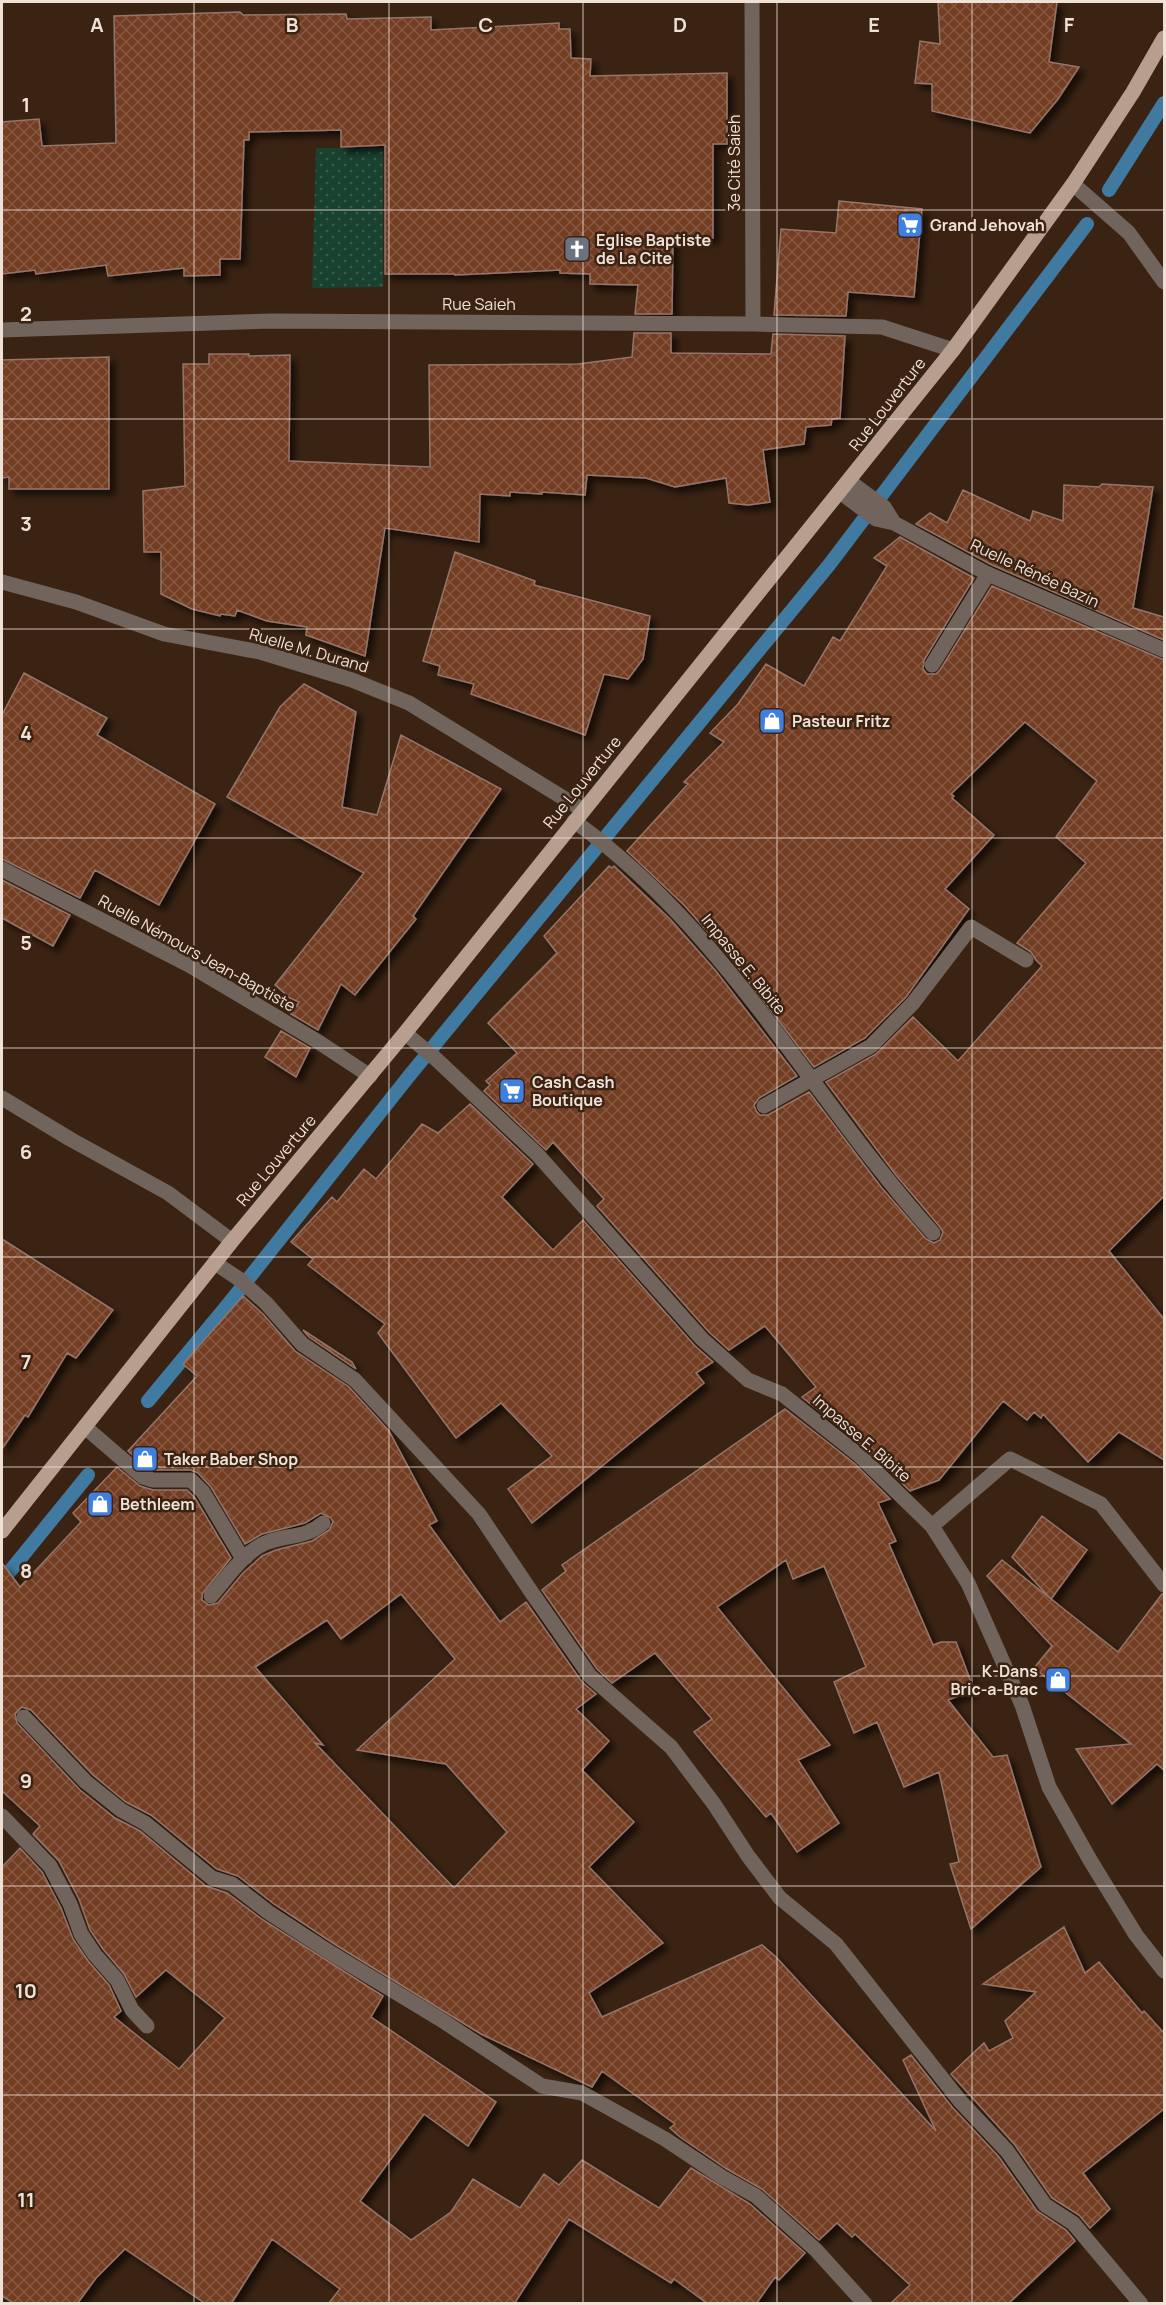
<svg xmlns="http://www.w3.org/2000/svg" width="1166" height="2305" font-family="Manrope,sans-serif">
<defs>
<pattern id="grass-dots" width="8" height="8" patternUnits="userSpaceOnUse" patternTransform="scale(1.5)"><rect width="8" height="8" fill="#184130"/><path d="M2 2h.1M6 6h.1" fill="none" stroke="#3a5c4d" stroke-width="1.8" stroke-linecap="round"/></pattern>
<pattern id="building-cross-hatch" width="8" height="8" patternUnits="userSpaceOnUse" patternTransform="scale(1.5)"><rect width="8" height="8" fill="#733c24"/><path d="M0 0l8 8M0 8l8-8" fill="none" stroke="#875843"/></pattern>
<filter id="shadow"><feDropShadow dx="5.5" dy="5.5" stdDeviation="3" flood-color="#0009"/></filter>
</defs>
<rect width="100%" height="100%" fill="#3a2313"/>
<path fill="url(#grass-dots)" d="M316,148H383V287L312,288Z"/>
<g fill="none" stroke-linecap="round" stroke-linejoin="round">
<path stroke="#407aa0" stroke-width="14" d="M1109,190L1164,103
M148,1401L230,1302L409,1076L829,565L1087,224
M2,1581L88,1475"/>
</g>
<path fill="url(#building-cross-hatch)" stroke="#957569" stroke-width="1.5" fill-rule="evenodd" filter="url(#shadow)" d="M938,2H1057L1049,62L1079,67L1058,99L1030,133L932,111V84L915,83L920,41L940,44Z
M240,12L243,15L346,14L347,19L431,17V30L559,23V29H570L571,58L591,59L590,76L727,73V144H713V238L673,237L672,314H635L638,285L590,284V274L560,273V270L455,275V274H385V145L341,147V130L249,132V140H244L240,259H220V275L184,276V268L108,276L106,265L36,274L35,270L2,274V122L39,119L42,146L116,143L114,16Z
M839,201L922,209L914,297L848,292L846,316L774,315L781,229L836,233Z
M634,333H671V353L771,354L773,334L845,336L840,418L832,419L831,425L806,427L804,444L763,450L770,502L748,505L729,503L726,478L675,487L646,478L587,475L585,495L542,492V494L510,492V496L480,494L479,542L385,528L365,656L306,635L307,627L267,621L237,610L235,616L221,614L220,616L192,609L161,594V552H144L143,491L185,486L183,364H209V354H249V356L290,355L289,461L430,467L429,365L578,364L632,357Z
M109,357V489H9V477L2,478V360Z
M1102,484L1153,487L1133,608L1164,617V640L992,565L916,524L930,513L947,523L963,490L1030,521L1033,511L1063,521L1064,485L1099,487Z
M900,537L974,578L924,660L923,669L927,674H936L940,670L992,586L1164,660V1196L1109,1251L1164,1319V1460L1119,1432L1088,1462L1043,1414L1041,1418L1034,1412L1027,1420L1003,1401L939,1480L910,1491L866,1448L802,1397L816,1387L765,1326L729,1350L709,1332L597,1206L604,1199L553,1142L546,1150L484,1091L490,1085L486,1081L517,1053L488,1023L557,953L544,936L609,866L612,868L614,866L670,919L715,970L797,1076L759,1098L754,1105L756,1111L760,1115H768L809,1092L881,1187L926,1239L934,1243L940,1240L943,1232L940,1227L896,1175L826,1082L876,1054L913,1017L958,1061L1042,966L1036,960L1031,952L1017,943L1086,863L1056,837L1097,781L1025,722L951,794L954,796L952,798L994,835L945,889L969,909L906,997L865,1038L814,1067L730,957L684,905L627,851L688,784L684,782L724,742L710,733L738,704L766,664L804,686L833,637L840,641L887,566L874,558Z
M455,552L535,581L534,585L650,616L643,659L628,679L604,674L585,735L471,694L474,684L438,675L440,666L423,661Z
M24,673L107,718L97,735L215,804L159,905L95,870L80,898L2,859V715Z
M304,684L356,712L342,807L377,815L401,735L501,789L413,916L416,919L355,995L341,984L318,1030L291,1014L299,1002L290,998L275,985L364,873L227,797L280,707Z
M2,880L70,915L53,946L2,918Z
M281,1031L310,1048L296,1077L265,1057Z
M470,1104L533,1164L502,1197L553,1250L583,1220L695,1346L713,1362L696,1373L704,1383L532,1523L508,1489L552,1456L501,1403L456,1438L378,1333L385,1324L308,1265L313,1259L291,1242L332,1197L337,1202L364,1169L376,1179L422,1124L438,1133Z
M2,1239L113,1310L76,1358L67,1353L28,1417L25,1415L2,1449Z
M243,1296L263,1314L295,1351L349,1387L389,1431L437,1521L429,1525L500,1622L526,1602L582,1682L596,1694L576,1709L609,1741L582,1770L634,1822L589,1867L663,1943L589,1993L602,2017L762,1945L776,1957L936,2131L903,2060L911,2055L952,2107L999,2157L1037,2211L1066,2230L1075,2241L1008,2304H890L910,2285L855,2234L852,2237L837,2223L819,2240L762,2189L727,2169L680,2137L670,2128L675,2124L602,2071L592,2087L481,2034L336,1945L274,1904L238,1876L217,1869L151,1815L126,1802L93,1775L31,1710L22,1707L15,1714L17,1723L80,1790L115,1818L140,1831L206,1886L227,1893L263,1920L383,1996L371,2017L496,2102L468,2146L424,2114L360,2201L411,2240L451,2212L473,2179L520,2208L544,2174L559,2185L582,2160L659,2208L691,2168L750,2204L805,2253L779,2280L775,2277L756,2304H708L674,2279L671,2283L569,2219L514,2304H328L340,2289L272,2239L231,2304H206L125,2249L96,2278L77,2304H15L2,2296V1867L20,1848L42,1872L61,1908L73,1939L88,1961L109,1985L121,2011L114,2017L179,2069L225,2018L166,1970L136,1997L124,1974L103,1949L90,1930L79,1899L59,1861L33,1834L40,1826L2,1791V1563L20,1587L81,1522L73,1513L117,1467L140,1486L153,1490H187L195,1498L231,1558L202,1594V1600L209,1605L218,1603L243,1573L262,1556L276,1550L312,1541L329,1530L333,1522L331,1518L321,1513L305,1523L262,1534L245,1544L211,1487L198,1473L191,1470H154L148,1468L128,1451L197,1376L183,1364ZM401,1594L455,1659L357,1750L446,1764L507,1832L454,1888L315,1743L323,1745L255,1667L327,1620L341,1639Z
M303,1330L352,1362L356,1369L309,1337Z
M785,1409L854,1463L890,1499L878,1503L896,1541L889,1544L933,1645L941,1642H956L974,1690L948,1700L993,1757L1007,1755L1041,1867L971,1929L950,1864L959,1862L939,1772L904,1787L877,1722L854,1733L834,1682L866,1667L824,1566L793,1579L786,1560L717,1607L830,1745L798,1760L839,1823L797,1852L771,1813L766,1817L694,1732L712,1719L655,1653L612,1683L597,1669L542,1590L566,1571L562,1565Z
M1042,1516L1087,1550L1051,1599L1012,1557Z
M1002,1560L1118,1652L1162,1594L1164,1595V1770L1157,1764L1112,1804L1076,1749L1131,1744L1034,1668L1052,1646L987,1576Z
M1064,1927L1085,1973L1099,1962L1142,2013L1144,2011L1164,2033V2109L1083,2173L1110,2209L1090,2228L1079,2215L1052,2198L1015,2145L951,2074L984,2043L989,2051L1013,2038L1005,2021L1036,1992L983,1984Z"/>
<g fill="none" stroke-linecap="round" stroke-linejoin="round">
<path stroke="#70645c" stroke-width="15" d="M1073,184L1129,233L1164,282
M932,665L988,574
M764,1106L871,1046L913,1003L971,927L1026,960
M85,1427L143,1477L153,1480H191L203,1492L240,1554L246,1557
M211,1596C226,1579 243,1553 265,1543C286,1534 305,1539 323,1523"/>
<path stroke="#70645c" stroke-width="15" d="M752,2L753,324
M2,330L272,321L753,324L882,327L953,350
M849,481L884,507L894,523
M840,492L876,519L894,523L988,574L1164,650
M2,582L76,602L164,634L260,652L352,680L409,703L583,810
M574,821C726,930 811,1097 933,1233
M2,869L189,965L317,1041L370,1076
M405,1033L436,1059L537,1154L702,1339L748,1380L782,1394L860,1456L932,1526L968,1583L1022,1705L1049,1787L1090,1860L1136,1935L1164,1971
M2,1098L70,1139L168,1193L232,1241
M215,1263L239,1279L266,1303L302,1344L355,1380L479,1514L532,1593L590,1676L671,1747L714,1804L748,1856L780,1898L836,1944L960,2101L1007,2151L1045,2205L1073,2223L1141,2304
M932,1526L1010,1459L1101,1504L1164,1585
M24,1717L86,1782L121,1810L145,1823L212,1878L232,1884L268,1912L331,1953L440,2019L542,2086L582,2093L665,2139L722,2177L756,2196L816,2250L865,2304
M2,1816L50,1866L70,1904L81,1934L95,1955L117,1980L132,2010L147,2026"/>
<path stroke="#b79e8f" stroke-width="15" d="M2,1531L232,1241L405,1033L953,350L1073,184L1133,92L1164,38"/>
</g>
<path fill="none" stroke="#f0e1d7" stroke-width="1.5" stroke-opacity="0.55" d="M194,2V2304M389,2V2304M583,2V2304M777,2V2304M972,2V2304M2,210H1164M2,419H1164M2,629H1164M2,838H1164M2,1048H1164M2,1257H1164M2,1467H1164M2,1676H1164M2,1886H1164M2,2095H1164"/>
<defs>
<symbol id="supermarket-square" viewBox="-11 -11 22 22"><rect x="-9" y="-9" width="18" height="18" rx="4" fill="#3f7fe0" stroke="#3a2313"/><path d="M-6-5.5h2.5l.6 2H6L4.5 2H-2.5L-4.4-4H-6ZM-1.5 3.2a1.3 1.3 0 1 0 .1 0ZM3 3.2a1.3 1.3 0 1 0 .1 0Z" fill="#fff"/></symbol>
<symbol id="church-square" viewBox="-11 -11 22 22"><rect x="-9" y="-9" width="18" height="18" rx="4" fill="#6b7280" stroke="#3a2313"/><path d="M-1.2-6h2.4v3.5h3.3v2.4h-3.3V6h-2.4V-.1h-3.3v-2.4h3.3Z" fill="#fff"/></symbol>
<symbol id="shop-square" viewBox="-11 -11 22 22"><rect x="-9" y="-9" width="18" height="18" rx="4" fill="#3f7fe0" stroke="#3a2313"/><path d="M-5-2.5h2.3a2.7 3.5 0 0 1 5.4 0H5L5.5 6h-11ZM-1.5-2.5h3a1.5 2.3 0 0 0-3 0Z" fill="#fff"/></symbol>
</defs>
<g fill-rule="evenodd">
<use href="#supermarket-square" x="895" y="210" width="30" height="30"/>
<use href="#church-square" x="562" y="234" width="30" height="30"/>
<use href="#shop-square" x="757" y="706" width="30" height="30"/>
<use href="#supermarket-square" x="497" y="1076" width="30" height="30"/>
<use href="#shop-square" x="130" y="1444" width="30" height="30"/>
<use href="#shop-square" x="85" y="1489" width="30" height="30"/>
<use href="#shop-square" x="1043" y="1665" width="30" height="30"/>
</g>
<g text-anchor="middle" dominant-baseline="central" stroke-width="5" stroke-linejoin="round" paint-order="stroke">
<g font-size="16" fill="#f0e1d7" stroke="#3a2313">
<text transform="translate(734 163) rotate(-90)">3e Cité Saieh</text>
<text x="479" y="304">Rue Saieh</text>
<text transform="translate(887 404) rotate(-52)">Rue Louverture</text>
<text transform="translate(1035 573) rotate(25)">Ruelle Rénée Bazin</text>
<text transform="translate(309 650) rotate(16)">Ruelle M. Durand</text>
<text transform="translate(582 782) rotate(-51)">Rue Louverture</text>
<text transform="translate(197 953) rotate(29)">Ruelle Némours Jean-Baptiste</text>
<text transform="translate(744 964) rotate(51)">Impasse E. Bibite</text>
<text transform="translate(276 1160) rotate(-50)">Rue Louverture</text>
<text transform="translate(862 1438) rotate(41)">Impasse E. Bibite</text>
</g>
<g font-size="16" font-weight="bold" fill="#f0e1d7" stroke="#3a2313" text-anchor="start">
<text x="930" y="225">Grand Jehovah</text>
<text x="596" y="240">Eglise Baptiste<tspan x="596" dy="18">de La Cite</tspan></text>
<text x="792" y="721">Pasteur Fritz</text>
<text x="532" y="1082">Cash Cash<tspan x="532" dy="18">Boutique</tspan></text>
<text x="164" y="1459">Taker Baber Shop</text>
<text x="120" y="1504">Bethleem</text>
<text x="1038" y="1671" text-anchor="end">K-Dans<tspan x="1038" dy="18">Bric-a-Brac</tspan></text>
</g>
</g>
<g font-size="20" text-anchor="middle" font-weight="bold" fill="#f0e1d7" stroke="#3a2313" stroke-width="5" stroke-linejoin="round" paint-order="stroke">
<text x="97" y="32">A</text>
<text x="292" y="32">B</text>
<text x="486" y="32">C</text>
<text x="680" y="32">D</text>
<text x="874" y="32">E</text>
<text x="1069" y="32">F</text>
<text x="26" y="112">1</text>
<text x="26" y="321">2</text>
<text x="26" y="531">3</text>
<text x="26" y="740">4</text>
<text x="26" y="950">5</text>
<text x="26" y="1159">6</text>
<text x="26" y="1369">7</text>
<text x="26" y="1578">8</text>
<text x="26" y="1788">9</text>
<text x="26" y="1998">10</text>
<text x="26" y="2207">11</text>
</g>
<rect width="1166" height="2305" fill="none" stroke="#f0e1d7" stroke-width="6"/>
</svg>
